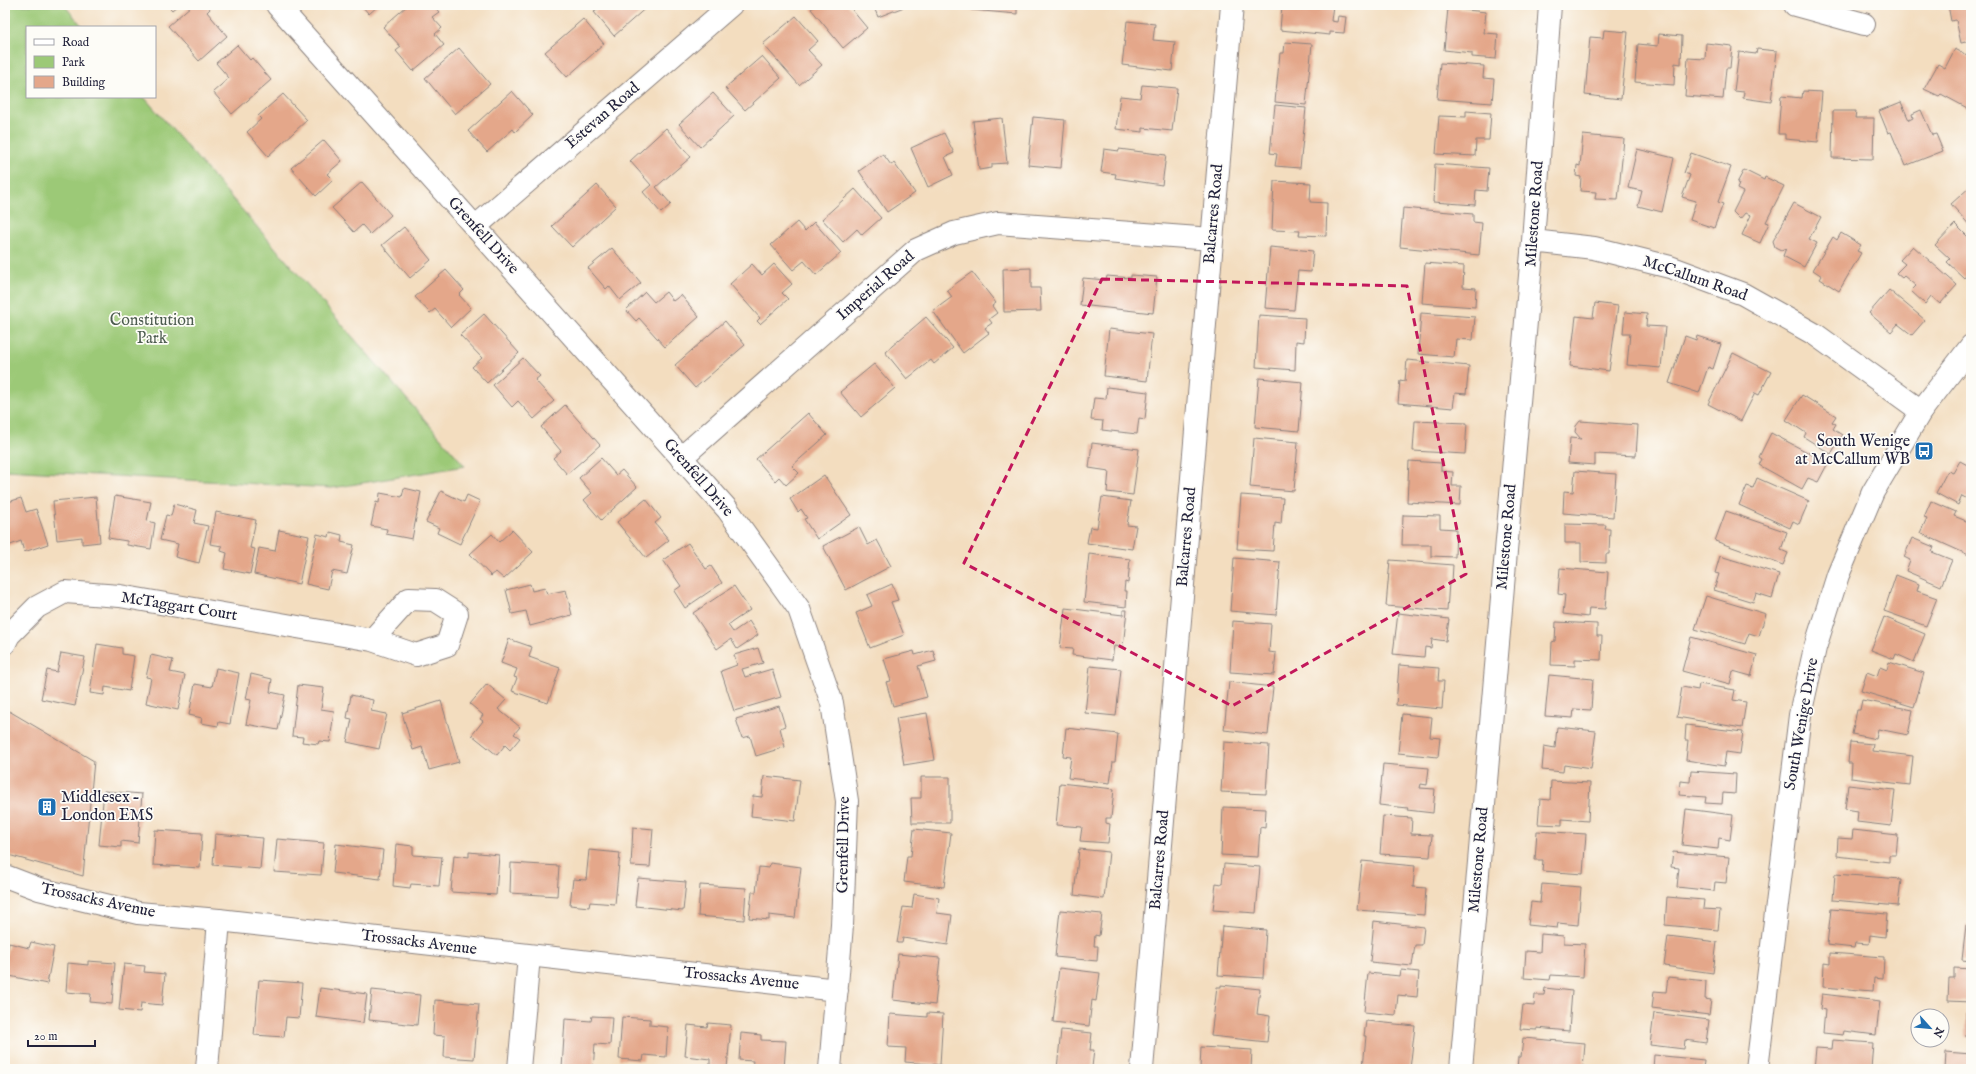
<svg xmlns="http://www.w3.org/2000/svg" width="1976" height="1074" font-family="'IM FELL English',serif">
<rect width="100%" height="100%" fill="#fdfcf7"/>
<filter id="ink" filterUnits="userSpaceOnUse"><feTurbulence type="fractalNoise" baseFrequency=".025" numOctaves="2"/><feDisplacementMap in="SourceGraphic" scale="8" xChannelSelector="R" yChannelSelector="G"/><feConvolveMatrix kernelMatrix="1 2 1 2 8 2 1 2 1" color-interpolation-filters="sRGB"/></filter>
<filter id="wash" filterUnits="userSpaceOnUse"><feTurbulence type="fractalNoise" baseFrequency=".012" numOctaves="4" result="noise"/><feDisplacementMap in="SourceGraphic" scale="16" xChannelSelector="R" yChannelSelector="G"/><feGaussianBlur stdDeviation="0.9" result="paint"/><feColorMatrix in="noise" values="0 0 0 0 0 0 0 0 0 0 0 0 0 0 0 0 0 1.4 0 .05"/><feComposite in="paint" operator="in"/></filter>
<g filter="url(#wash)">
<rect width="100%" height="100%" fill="#f3ddbf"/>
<path fill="#9cc977" stroke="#5f7659" d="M5,5H64L83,27H27V97H144L465,466L332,488L5,470Z"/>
<g id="blocks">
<path fill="#e4a78a" d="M167,5H178L172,10Z
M192,5H207L210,9L207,12L227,36L199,61L168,26Z
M361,5H379L369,14Z
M408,5H433L439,12L432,17L442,28L435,34L444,45L413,71L396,51L401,47L383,27Z
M600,5H649L614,36L594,12L601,6Z
M816,5H848L867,28L843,48L811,9Z
M873,5H909L878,17Z
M972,5H1017V14L971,10Z
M1282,5H1333L1331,21L1337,22L1338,16L1346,17L1344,33L1330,32V35L1280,30Z
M1948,5H1971V41L1961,43L1956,20L1951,21Z
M1448,8L1486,12L1484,33L1498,34L1496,59L1472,57V53L1444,50Z
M796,16L818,41L808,50L822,65L799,85L763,44Z
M583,19L604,44L567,77L545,52Z
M1127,21L1155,24L1153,40L1175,42L1172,71L1122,65Z
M1604,30L1628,32L1621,99L1585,95L1590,37L1603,38Z
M1659,34L1682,36L1681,64L1675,63L1674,85L1635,82L1638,44L1658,46Z
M1285,42L1312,44L1306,105L1275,102L1280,53H1284Z
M1706,43L1732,46L1730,68H1726L1723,99L1685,96L1688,58L1705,59Z
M237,45L250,60L252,58L271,80L232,114L213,92L229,78L216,63Z
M459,48L490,84L455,114L425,78Z
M1757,49L1777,51L1771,102L1743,98L1744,92L1734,91L1739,52L1756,54Z
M1955,49L1971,57V110L1941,94L1939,96L1924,89L1938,64L1945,68Z
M762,56L781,78L745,110L725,88Z
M1440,63L1484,66L1483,78L1494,79L1492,103L1437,99Z
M1142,85L1177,88L1172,131L1143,128V132L1116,129L1120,96L1140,98Z
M512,91L533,115L515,132L513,129L487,152L468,131Z
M1803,91L1822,92L1818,142L1785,139V134H1778L1781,96L1802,98Z
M713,93L734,116L700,147L679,124Z
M283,94L307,120L268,156L247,132L261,119L258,116Z
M1901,102L1909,120L1913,118L1912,114L1921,110L1932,135L1936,134L1943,151L1905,166L1891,132L1888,133L1879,111Z
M1275,105L1306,108L1300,168L1275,166L1277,154L1270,153Z
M1466,111L1491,113L1489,140H1476L1475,156L1436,154L1439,116L1466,117Z
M1833,111H1856L1855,118H1874L1873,159L1832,158Z
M1033,117L1065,120L1061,168L1028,165Z
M1002,118L1007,163L992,164V168L979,170L973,121Z
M666,128L691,157L656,187L671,204L661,213L643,192L651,185L630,161Z
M944,133L954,153L945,157L953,175L928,187L911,148Z
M1583,135L1624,139L1618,200L1595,199L1596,192L1580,191L1581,177L1576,176L1577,165L1580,166Z
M324,140L342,161L327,174L333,180L316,196L291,168Z
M1104,149L1119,151V149L1166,155L1162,185L1115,178L1116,174L1101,172Z
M1637,149L1674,158L1662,212L1638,206L1642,191L1628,188Z
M1691,153L1731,167L1718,202L1723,204L1714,228L1690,220L1696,201L1682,197L1690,175L1684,173Z
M883,154L891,165L894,163L915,193L887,212L859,171Z
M1435,164L1489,168L1487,191L1476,190L1475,205L1433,202Z
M1744,170L1764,180L1765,177L1784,186L1766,222L1769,223L1760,243L1742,235L1751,215L1745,213L1740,219L1733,212L1743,192L1737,189L1739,184L1737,183Z
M1274,181L1311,183L1310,202L1327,203L1326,236L1299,235L1300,231L1272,230Z
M362,182L391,215L370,234L362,225L354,232L332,208Z
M597,185L616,206L572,247L552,226Z
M1971,186V227L1951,204Z
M855,189L881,218L862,235L857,229L843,242L822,219Z
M1794,203L1821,217L1809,239L1817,243L1804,267L1783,256L1786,248L1781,250L1775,247L1773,241Z
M1403,208L1473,214V222L1482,223L1479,255L1400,247Z
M797,222L805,231L814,222L841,253L816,275L804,261L793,270L771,245Z
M1955,224L1971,240V270L1964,278L1947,262L1950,259L1935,245Z
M404,227L431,260L410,278L382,245Z
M1841,233L1861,245L1857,251L1861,253L1839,291L1820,279L1822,276L1813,270L1833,237L1837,240Z
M1913,246L1957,285L1940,304L1931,296L1925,304L1911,291L1916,286L1904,276L1902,278L1896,273L1905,264L1900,260Z
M1270,247L1313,251L1311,272L1298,271L1294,310L1265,308Z
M612,248L641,283L620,300L609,286L606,289L588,268Z
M1425,263L1464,266L1463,287L1476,288L1475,307L1422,303Z
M752,264L762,275L774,264L792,284L782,293L788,299L760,324L757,321L760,318L730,284Z
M1031,268V288H1040L1041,311L1004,312L1003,269Z
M446,270L464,290L459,295L471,308L451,327L435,309L430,313L415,297Z
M972,272L996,303L992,306L997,313L989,319L992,323L985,328L989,333L963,353L933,311L952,297L947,290Z
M1131,275L1157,277L1153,313L1080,305L1083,278L1106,280L1107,276L1131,278Z
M1889,290L1925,320L1912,335L1898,324L1891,332L1869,313Z
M645,292L654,302L666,292L673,301L681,295L699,317L665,347L639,318L636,321L626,310Z
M1595,303L1618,306L1609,371L1570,366L1576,316L1593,318Z
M1625,312L1647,314L1646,326L1665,327L1661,368L1627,365L1630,333H1623Z
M1421,313L1475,317L1473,340L1456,339L1454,357L1418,354Z
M484,314L519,353L487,383L472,367L482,358L460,335Z
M1259,315L1305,318L1304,342L1296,341L1295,370L1256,367Z
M926,317L953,348L934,364L931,360L907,379L885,352Z
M725,321L745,345L695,388L675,365Z
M1109,329L1152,334L1147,381L1104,376Z
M1685,336L1696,340L1697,336L1721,344L1713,369L1708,367L1699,393L1669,383Z
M1733,353L1771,372L1759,395L1755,393L1741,421L1708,404Z
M523,358L540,376L535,380L554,401L534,419L518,401L512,407L493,385Z
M1407,360L1469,366L1466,394L1455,393L1453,408L1398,403L1400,380L1405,381Z
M874,364L895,388L861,417L840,392Z
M1259,378L1303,382L1299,431L1255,427Z
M1107,387L1148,392L1145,419L1139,418L1137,434L1102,430L1103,421L1091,420L1094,398L1106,399Z
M1802,395L1836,416L1832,422L1836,424L1833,429L1842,435L1831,454L1804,437L1806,433L1786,420Z
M565,405L600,445L567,474L553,458L561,451L541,427Z
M808,413L827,435L792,466L799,473L786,485L779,477L775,481L756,459Z
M1415,421L1467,423L1465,454L1413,451Z
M1580,421L1638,425L1636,456L1595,454V465L1568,463L1570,438L1581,439L1575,432L1576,426Z
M1771,433L1828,463L1818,482L1808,478L1802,489L1759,465L1762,459L1759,457Z
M1254,438L1298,442L1294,491L1250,487Z
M1092,443L1139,449L1133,495L1107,492L1109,471L1089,468Z
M601,458L616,475L622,470L637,487L601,520L584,500L592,493L579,478Z
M1409,461L1441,463V471L1453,472L1452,486H1461L1460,505L1407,502Z
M1960,461L1971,467V501L1962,496L1958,505L1936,493L1947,472L1948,471L1953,473Z
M1575,471L1616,474L1613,517L1563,513L1564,491L1573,492Z
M824,475L851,515L817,539L804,519L807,518L801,509L798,512L790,499Z
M1757,478L1809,501L1799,524L1793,521L1790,528L1739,505L1747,486L1753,488Z
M404,488L421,492L412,539L386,534L387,529L371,526L376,502L379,503L380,493L402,497Z
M441,491L464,502L467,495L480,501L460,544L437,533L439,528L426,522Z
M1241,495L1283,498L1281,524L1275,523L1273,551L1237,549Z
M115,496L151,502L147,521L155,523L151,549L127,545V541L108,538Z
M96,497L100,542L82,544V537L57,540L53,501Z
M1102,497L1131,501L1127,525L1136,526L1132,549L1087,543L1090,527L1097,528Z
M21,498L26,512L36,509L48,544L24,552L21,541L5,547V503Z
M646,499L661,518L655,523L669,540L646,558L617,522Z
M1931,501L1956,512L1954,516L1971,523V556L1920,533L1927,518L1924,517Z
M174,504L197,510L194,523L208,526L199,563L175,557L178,544L160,540L166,515L171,516Z
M1726,511L1787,532L1781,550L1788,553L1783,565L1715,541Z
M216,512L256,520L250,548L255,549L250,574L224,569L227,553L221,551L222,546L210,544Z
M1403,515L1440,516V528L1456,529L1455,557L1431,556V545H1402Z
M1565,524L1606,525L1605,529H1610L1609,554H1606V563L1581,562V543H1565Z
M859,527L868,545L877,540L891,566L846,590L823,546Z
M279,530L309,536L299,584L254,574L259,548L275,551Z
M512,530L533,552L504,579L496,572L491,576L470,554L492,534L499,542Z
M330,532L342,535L341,542L354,545L347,574L332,571L328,589L306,584L317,534L329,537Z
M1912,538L1934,547L1932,552L1952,560L1941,586L1906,571L1910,560L1904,557Z
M688,543L706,569L711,566L722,583L685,608L674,591L681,586L663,560Z
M1089,554L1130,559L1128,583L1125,582L1124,591H1127L1126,607L1084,602Z
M1720,556L1779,574L1772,598L1756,593L1753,602L1714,590L1719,574L1715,573Z
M1234,558L1280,562L1276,615L1230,611Z
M1390,560L1453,565L1452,582H1449L1447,611L1386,606Z
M1560,568L1608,572L1605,609L1589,608L1588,617L1563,614L1565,595L1558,594Z
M1896,575L1919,584L1917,591L1937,598L1926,626L1884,611Z
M530,584L532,591L545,588L547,594L566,590L572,615L530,626L526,611L512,614L506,590Z
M892,584L898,600L891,602L904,635L870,648L856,613L872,606L867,595Z
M734,586L750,610L728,625L733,632L749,621L758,635L737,649L731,639L717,649L693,613Z
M1706,596L1766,614L1759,636L1749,633L1745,644L1695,629Z
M1065,608L1123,615V610H1127L1123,647L1114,646L1112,660L1072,655L1073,649L1060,648Z
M1398,613L1449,619L1446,641L1432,639L1431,648L1425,647L1424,657L1393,654Z
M1884,617L1925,634L1914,662L1896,654L1894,659L1871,650Z
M1233,621L1271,624L1269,652L1276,653L1274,675L1230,672Z
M1556,622L1597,624V636H1602L1601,660L1575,659V666L1551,665L1552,642L1555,641Z
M1691,637L1757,655L1751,676L1733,671L1730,684L1682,671Z
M509,639L532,647L529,657L560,668L548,703L512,691L517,678L514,677L517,669L501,663Z
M97,644L122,648V654L134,656L129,691L105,687L104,695L90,693Z
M758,648L763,663L742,669L745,677L772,669L781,697L734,711L721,671L737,665L734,655Z
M933,650L936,661L918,666L927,697L893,706L886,682L891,681L884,659L914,651L915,655Z
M61,653L85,657L75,706L41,699L47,670L57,672Z
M151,655L173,660L170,672L185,675L178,710L146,703L151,678L146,677Z
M1889,662L1924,673L1914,707L1861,691L1867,672L1877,676L1880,667L1887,670Z
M1399,665L1439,668L1438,681H1444L1442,709L1396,705Z
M1090,666L1121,669L1116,716L1085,713Z
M216,668L239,673L230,724L219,722L218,726L201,723L202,718L189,715L195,684L212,687Z
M251,674L272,679L270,692L285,695L278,730L246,724L251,700L246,699Z
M1549,675L1593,679L1591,710L1574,709L1573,718L1545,716Z
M1229,682L1273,687L1268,735L1224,730Z
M487,684L506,700L498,709L520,727L514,734L520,738L510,750L505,745L497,755L472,735L483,721L480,719L483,715L470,704Z
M1699,684L1735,690L1733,700L1746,702L1742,728L1677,717L1682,687L1698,690Z
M298,685L324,688L321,709L334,711L330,742L319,741L318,744L302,742L303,737L292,736Z
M351,695L373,700L371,711L387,714L379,749L347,742L352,719L347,718Z
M1862,700L1913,710L1908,735L1878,729L1876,739L1852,734L1857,710H1860Z
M441,701L459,762L429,770L422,747L413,750L402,713Z
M779,706L785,726L780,728L785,747L756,756L750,736L742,738L736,719Z
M9,711L94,761L83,876L12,856L5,853V717Z
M927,713L935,760L904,765L896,718Z
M1402,714L1432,717L1430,737L1440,738L1438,757L1398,753Z
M1686,725L1743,732L1740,754L1726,752L1724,766L1686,760L1688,740H1685Z
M1557,727L1596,731L1591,769L1564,765L1563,772L1542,770L1544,746L1555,748Z
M1066,728L1118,734L1115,762H1113L1110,783L1068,778L1071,757L1063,756Z
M1224,742L1269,745L1266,794L1221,792Z
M1850,742L1873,744L1872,751L1913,756L1910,785L1851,778L1852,763H1848Z
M1383,764L1429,768L1427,785L1421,784L1420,788L1435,789L1433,813L1407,810L1408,808L1379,805Z
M1691,771L1736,774L1735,794L1723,793L1722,804L1705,803L1706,797L1679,795L1680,781L1690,782Z
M764,776L800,780L795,821L751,816L753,796L762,797Z
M921,777H950V823H912L911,798H921Z
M1551,781L1590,783L1588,821L1562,819V825L1538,824L1540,799L1550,800Z
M1060,783L1114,789L1111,818H1106V823L1110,824L1108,843L1080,841L1082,827L1056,825Z
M1848,785L1895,790L1891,826L1857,822L1858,811L1845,809Z
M104,791L142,794L138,843L121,841V847L99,845Z
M1223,807L1266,809L1265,828L1260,827L1258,857L1221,855Z
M1686,809L1733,815L1730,840L1719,838L1718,849L1682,845Z
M1383,816L1412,818L1411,834L1432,835L1430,857L1380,854Z
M633,827L653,829L650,867L631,866Z
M914,829L951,833L944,887L904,882L907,856H911Z
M155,830L202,833L200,868L153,865Z
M1853,830L1898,835L1896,855H1889V862L1837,856L1838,838L1852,839Z
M1537,831L1586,834L1583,874L1542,871L1543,860H1535Z
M215,834L263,838L260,869L213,865Z
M277,839L324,843L321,875L274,872Z
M336,844L383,850L380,879L333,873Z
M396,844L413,846V855L442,857L439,886L411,884L410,888L393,886Z
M1079,849L1109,852L1104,899L1074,895Z
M589,850L620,853L615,904L590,902L589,907L570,905L573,879L586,880Z
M469,852L499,855L496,895L451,892L454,855L469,857Z
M1673,852L1729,857L1726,883L1715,882L1714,891L1677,887L1679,868L1671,867Z
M1362,861L1415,866L1413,887L1426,888L1424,915L1357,910Z
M511,863L559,866L557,896L510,893Z
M770,863L801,867L795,918L769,915V920L749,918L752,892H756L759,867L769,868Z
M1224,864L1260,867L1256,913L1213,910L1216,883L1222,884Z
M1835,874L1901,879L1898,906L1833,900Z
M638,878L686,882L683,911L635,906Z
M1542,884L1581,887L1578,925L1558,923L1557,928L1528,925L1531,902L1540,903Z
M700,885L746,888L744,920L698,916Z
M914,894L939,898L937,913L952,915L948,945L903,938L902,943H897L903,907L912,908Z
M1667,897L1704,900L1703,909L1720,910L1718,930L1665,925Z
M1831,909L1887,914L1885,937L1870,935L1869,944L1855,943L1854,948L1827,945Z
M1060,910L1102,914L1099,936L1095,935L1094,946H1098L1097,961L1055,957Z
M1374,921L1424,927L1422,945H1415L1412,966L1370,962Z
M1966,925L1971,926V961L1962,960Z
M1222,926L1266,930L1263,978L1218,975Z
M1541,934L1564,936V943L1585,944L1583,977L1551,975L1550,980L1524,978L1526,951L1540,952Z
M1668,936L1717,942L1713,973L1664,966Z
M31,942L54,947L47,984L5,975V960L9,943L29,948Z
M1830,953L1884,957L1883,979L1874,978L1873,991L1823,987L1824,963L1830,964Z
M898,954L940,958L935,1005L893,1000Z
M88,961L115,963L112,1004L90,1002L91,994L66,992L68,963L88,965Z
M124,964L145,966L144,972L165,974L162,1005L141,1003L140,1012L119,1010Z
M1059,968L1100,973L1096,1001L1092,1000L1089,1026L1053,1022Z
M1954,968L1971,969V1002L1948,1001L1949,978H1954Z
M1401,970L1419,972L1417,997L1398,995L1396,1015L1364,1012L1368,973L1400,976Z
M1668,977L1706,981L1705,999L1711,1000L1709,1015L1652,1008L1654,991L1666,992Z
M259,980L302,983L299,1018L286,1017L284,1037L254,1035Z
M1221,985L1260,989L1257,1014L1270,1016L1267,1042L1211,1036L1217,987H1221Z
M320,988L367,994L363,1023L316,1017Z
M1545,988L1572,991L1569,1031L1537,1028V1030L1520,1029L1523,1005L1534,1006L1535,995H1544Z
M372,990L420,995L417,1025L369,1020Z
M1822,994L1880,1001L1876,1035L1844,1031L1843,1035L1823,1033L1825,1010L1820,1009Z
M435,1000L479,1004L474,1059L444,1057L445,1036L433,1035Z
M1966,1012H1971V1037H1966Z
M927,1013L943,1014L940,1065L905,1062L906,1048L888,1047L890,1014L927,1017Z
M1654,1013L1709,1020L1706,1043L1685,1040L1684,1049L1650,1045Z
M592,1016L612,1017L610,1045L595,1044L593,1069H562L565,1019L591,1021Z
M622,1017L650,1019V1025L668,1027L666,1057L644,1055L643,1061L619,1059Z
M1366,1021L1415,1026L1410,1069L1363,1067L1366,1036H1364Z
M708,1023L731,1025L727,1068L710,1066V1059L685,1056L688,1025L707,1027Z
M1061,1030L1092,1033L1090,1050H1094L1092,1067H1088V1069H1057Z
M741,1033L761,1035V1040L786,1041L784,1069H752L753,1061L739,1060Z
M1523,1038L1585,1043L1583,1069H1517L1518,1057H1521Z
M1833,1040L1873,1043L1871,1069H1814L1816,1048L1832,1049Z
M1201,1047L1252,1050L1251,1069H1200Z
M1946,1052L1971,1054V1069H1945Z
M1654,1055L1704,1060L1703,1069H1653Z"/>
</g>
</g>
<g filter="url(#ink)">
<use href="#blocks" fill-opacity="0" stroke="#8a807d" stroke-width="1"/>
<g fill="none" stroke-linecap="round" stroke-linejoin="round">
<defs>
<path id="minor" d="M1795,5L1864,24
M475,227L731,5
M1533,241L1594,248L1670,267L1743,294L1816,335L1921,411
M681,458L916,250L954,233L998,223L1212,239
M5,643L9,635L37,607L65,592L120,596L372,640L416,655L447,645L457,614L435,600L409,599L372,640
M207,1069L219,920
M519,1069L529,956
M1142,1069L1232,5
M1461,1069L1533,241L1550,5"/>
<path id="tertiary" d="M277,5L728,510L799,609L832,703L847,801L842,925L830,1069
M5,876L39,889L138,913L219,920L837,990
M1757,1069L1800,715L1815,648L1838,575L1873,492L1921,411L1971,346"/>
</defs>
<use href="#minor" stroke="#8a807d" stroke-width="24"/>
<use href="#tertiary" stroke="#8a807d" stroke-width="24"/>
<use href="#minor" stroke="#fff" stroke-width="22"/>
<use href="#tertiary" stroke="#fff" stroke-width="22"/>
</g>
</g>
<path fill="none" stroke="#c2185b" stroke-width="3" stroke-dasharray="8 5" stroke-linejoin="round" d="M1102,279L1407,286L1466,574L1232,706L964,563Z"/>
<defs>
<symbol id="bus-square" viewBox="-11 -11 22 22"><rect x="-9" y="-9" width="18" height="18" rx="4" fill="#1f6fb2" stroke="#fdfcf7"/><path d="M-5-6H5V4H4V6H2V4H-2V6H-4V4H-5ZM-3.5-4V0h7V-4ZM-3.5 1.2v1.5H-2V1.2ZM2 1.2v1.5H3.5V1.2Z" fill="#fff"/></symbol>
<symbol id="building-square" viewBox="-11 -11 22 22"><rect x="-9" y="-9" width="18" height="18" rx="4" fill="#1f6fb2" stroke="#fdfcf7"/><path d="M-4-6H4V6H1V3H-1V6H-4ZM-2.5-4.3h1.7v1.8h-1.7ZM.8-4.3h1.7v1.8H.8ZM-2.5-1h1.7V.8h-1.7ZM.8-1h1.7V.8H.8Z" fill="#fff"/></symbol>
</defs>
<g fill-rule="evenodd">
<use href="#bus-square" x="1913" y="440" width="22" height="22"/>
<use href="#building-square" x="36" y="796" width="22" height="22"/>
</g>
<g text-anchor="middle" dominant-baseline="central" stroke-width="3.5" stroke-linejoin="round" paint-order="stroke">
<g font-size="16" fill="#22223b" stroke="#fdfcf7">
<text transform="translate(603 116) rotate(-41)">Estevan Road</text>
<text transform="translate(1214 214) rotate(-85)">Balcarres Road</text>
<text transform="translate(1535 214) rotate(-86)">Milestone Road</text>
<text transform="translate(483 236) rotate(48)">Grenfell Drive</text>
<text transform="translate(1695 279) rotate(19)">McCallum Road</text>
<text transform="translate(876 286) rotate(-41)">Imperial Road</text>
<text transform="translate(698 478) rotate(49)">Grenfell Drive</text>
<text transform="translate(1187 537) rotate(-85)">Balcarres Road</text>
<text transform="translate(1507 537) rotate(-85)">Milestone Road</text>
<text transform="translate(179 607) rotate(9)">McTaggart Court</text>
<text transform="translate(1802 724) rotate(-80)">South Wenige Drive</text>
<text transform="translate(844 845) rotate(-89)">Grenfell Drive</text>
<text transform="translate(1160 860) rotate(-85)">Balcarres Road</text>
<text transform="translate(1479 860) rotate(-85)">Milestone Road</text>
<text transform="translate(98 901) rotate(12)">Trossacks Avenue</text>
<text transform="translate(419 943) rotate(7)">Trossacks Avenue</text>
<text transform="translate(741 979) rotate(6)">Trossacks Avenue</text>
</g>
<g font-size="16" fill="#4d5c50" stroke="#fdfcf7">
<text x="152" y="321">Constitution<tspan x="152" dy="18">Park</tspan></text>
</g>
<g font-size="16" fill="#22223b" stroke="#fdfcf7" text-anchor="end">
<text x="1910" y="442">South Wenige<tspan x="1910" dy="18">at McCallum WB</tspan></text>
<text x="61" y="798" text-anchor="start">Middlesex –<tspan x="61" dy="18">London EMS</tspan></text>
</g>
</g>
<rect width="1976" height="1074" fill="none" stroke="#fdfcf7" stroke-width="20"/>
<rect x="26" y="26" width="130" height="72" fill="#fdfcf7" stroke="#a5a5ac"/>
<rect x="34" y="39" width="20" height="6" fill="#ffffff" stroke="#a5a5ac"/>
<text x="62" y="46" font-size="12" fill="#22223b">Road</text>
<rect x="34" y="56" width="20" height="12" fill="#9cc977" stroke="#a5a5ac"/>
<text x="62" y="66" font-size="12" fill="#22223b">Park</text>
<rect x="34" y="76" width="20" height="12" fill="#e4a78a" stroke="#a5a5ac"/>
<text x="62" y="86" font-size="12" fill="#22223b">Building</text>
<g transform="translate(1930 1028) rotate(117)"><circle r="19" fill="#fdfcf7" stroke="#a5a5ac"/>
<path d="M0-3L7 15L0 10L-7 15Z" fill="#1f6fb2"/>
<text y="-6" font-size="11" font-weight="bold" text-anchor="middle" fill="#22223b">N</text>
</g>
<path d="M28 1040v6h67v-6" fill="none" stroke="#22223b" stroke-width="2"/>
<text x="34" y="1040" font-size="12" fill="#22223b" stroke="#fdfcf7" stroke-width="3" paint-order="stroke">20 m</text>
</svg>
